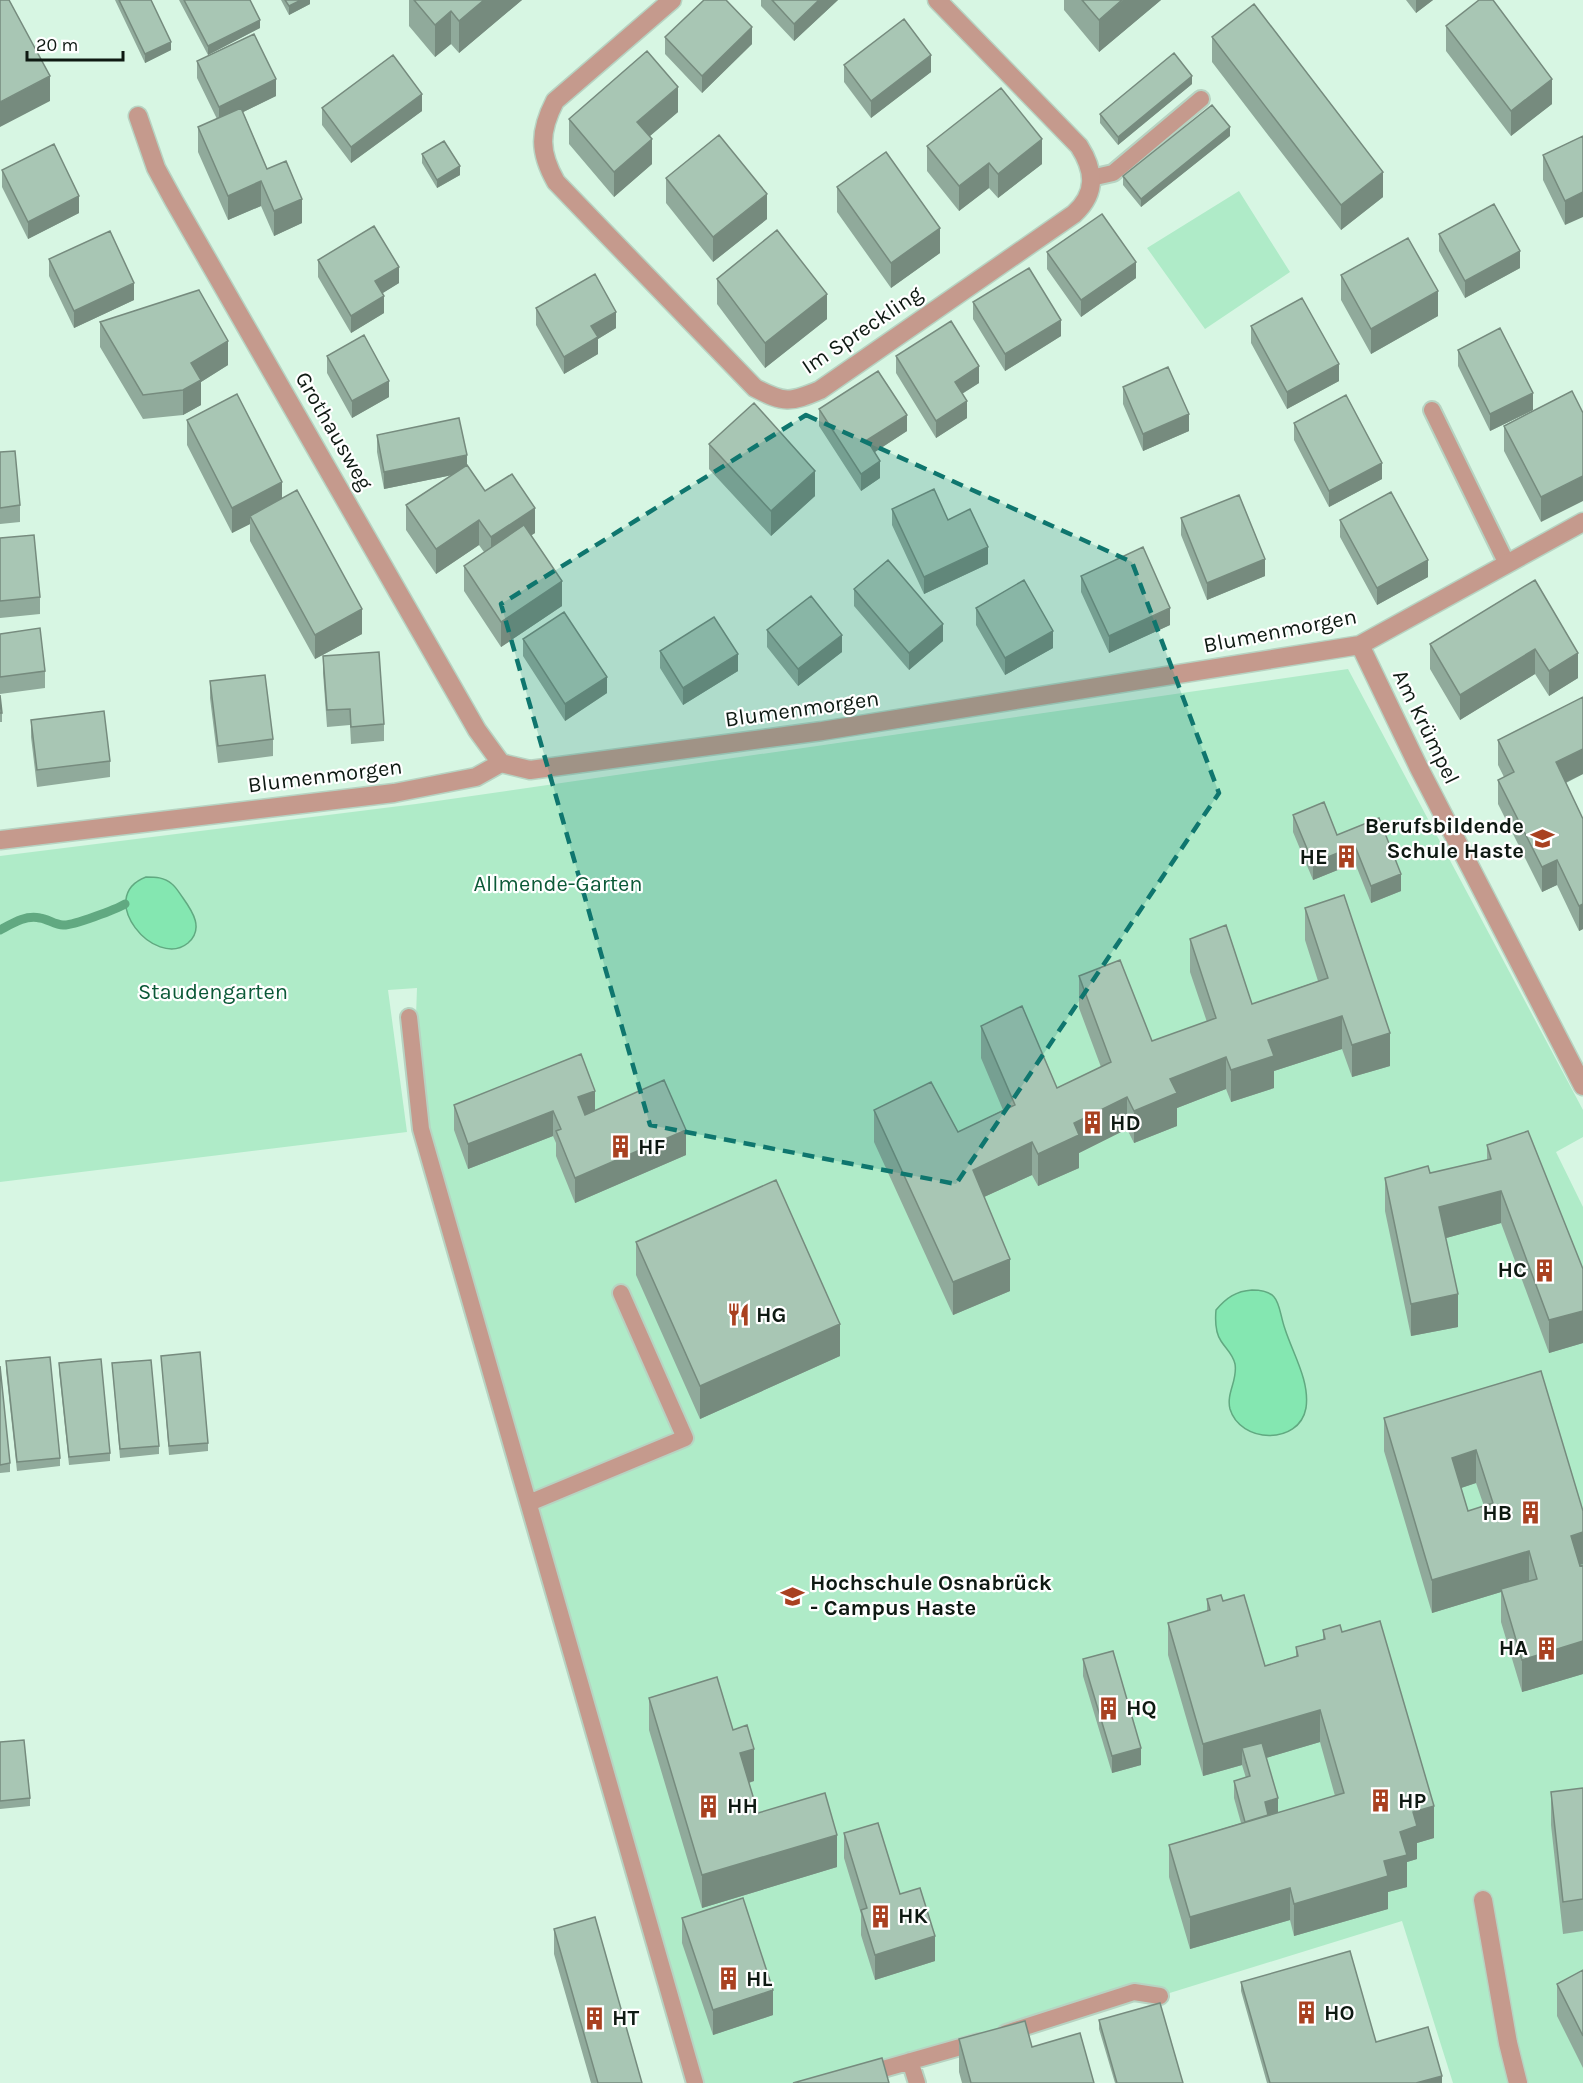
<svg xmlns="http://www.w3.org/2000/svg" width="1583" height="2083" font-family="Karla,sans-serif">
<rect width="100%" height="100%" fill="#d7f6e3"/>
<path fill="#afebc8" d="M1239,191L1290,272L1205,329L1147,248Z
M1348,669L1583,1110V1137L1556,1152L1583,1207V2083H1453L1402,1921L1160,1996L1134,1992L834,2083H700L429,1136L416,1016L417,988L388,990L407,1132L0,1182V856L416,804Z"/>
<path fill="#84e7b1" stroke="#61a981" stroke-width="1.5" d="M146,877C155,877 164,877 172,884C176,887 180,894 183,898C193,912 204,929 188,943C155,970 94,897 146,877Z
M1252,1290C1282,1290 1277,1306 1285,1329C1293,1354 1310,1381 1306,1408C1299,1446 1240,1443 1230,1409C1226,1393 1238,1380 1235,1364C1233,1354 1226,1349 1221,1341C1215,1332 1215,1321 1216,1310C1226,1298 1236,1291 1252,1290Z"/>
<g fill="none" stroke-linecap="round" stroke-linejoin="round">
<path stroke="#61a981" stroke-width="9" d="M0,930C13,923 25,915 40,918C48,919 55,925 63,925C72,926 117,909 125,904"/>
<defs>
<path id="service" d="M1091,178L1113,173L1201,99
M1432,410L1507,564
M409,1017L421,1129L695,2083
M529,1503L685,1438L621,1293
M1006,2033L1134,1992L1160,1996
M910,2061L917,2083
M834,2083L978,2042"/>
<path id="minor" d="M672,0L555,101C539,132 539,152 556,182L755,388C784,403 790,403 820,390L1074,214C1097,193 1095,171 1079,146L937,0
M138,116L156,168L174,201L477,730L501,763
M1360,645L1419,768L1583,1086
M0,840L394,793L476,777L501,763L530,770L822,731L1360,645L1583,522
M1483,1900L1508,2043L1518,2083"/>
</defs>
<use href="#service" stroke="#b7d3c2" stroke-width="20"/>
<use href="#minor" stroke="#b7d3c2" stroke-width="21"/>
<use href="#service" stroke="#c59a8d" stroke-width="16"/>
<use href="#minor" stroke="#c59a8d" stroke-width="18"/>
</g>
<path fill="#90aa9b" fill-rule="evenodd" d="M115,0H151L171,50L145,63Z
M179,0H250L260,28L208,55Z
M281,0H310V4L289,15Z
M409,0H522L459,53L451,44L435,57L409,26Z
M761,0H838L794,41L761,6Z
M1064,0H1161L1099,52L1064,10Z
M1406,0H1433L1416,13Z
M1446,26L1552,104L1511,136L1446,51Z
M665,37L752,44L702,93L665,54Z
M1212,37L1383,197L1341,230L1212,62Z
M197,61L276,96L243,112L267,169L302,223L274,236L261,206L228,220L198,152V127L217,119L197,78Z
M844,65L931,72L871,118L844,82Z
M1192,84L1118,145L1100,123V114Z
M322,108L422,111L351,163L322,125Z
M678,112L650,136L652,164L614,197L569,144V119Z
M1230,136L1141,207L1123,185V176Z
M1583,136L1565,225L1543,180V155Z
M927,146L1042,164L998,198L989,188L959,211L927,171Z
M422,154L460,175L437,188L422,163Z
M2,170L79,213L28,239L2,187Z
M666,178L767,219L713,262L666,203Z
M837,187L940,253L891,288L837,212Z
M1439,234L1520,268L1465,298L1439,251Z
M1047,252L1136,278L1081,317L1047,269Z
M49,259L134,300L74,328L49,276Z
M318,260L399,283L382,293L384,313L351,333L318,277Z
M1341,275L1438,316L1371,354L1341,300Z
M717,279L827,319L765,368L717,304Z
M973,302L1061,336L1005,371L973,319Z
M536,308L616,328L598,339V354L564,374L536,325Z
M100,322L228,365L201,382V405L183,415L143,419L100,347Z
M1251,326L1339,381L1287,409L1251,343Z
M1458,350L1533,410L1490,431L1458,366Z
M327,356L389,397L352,418L327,373Z
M896,356L979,383L962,394L967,418L936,438L896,373Z
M1123,387L1189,431L1143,451L1123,404Z
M1572,391L1541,522L1504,451V426Z
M819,409L907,431L875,452L880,478L861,491L819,426Z
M187,420L282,498L362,634L315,659L250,541V524L232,533L187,445Z
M1294,423L1382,479L1329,507L1294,440Z
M377,435L467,465L485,491L535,533L531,535L562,606L501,647L464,591V566L484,552L479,545L436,574L406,530V505L452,475L384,489L377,452Z
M709,444L815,496L771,536L709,469Z
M0,452L20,505V522L0,524Z
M892,509L948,520L988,564L924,594L892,525Z
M1181,518L1265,576L1207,600L1181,535Z
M1340,520L1428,577L1377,605L1340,537Z
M0,538L40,597V614L0,618Z
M1081,576L1170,625L1109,653L1081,592Z
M1535,580L1578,678L1549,696L1535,674L1460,720L1430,669V644Z
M854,589L943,641L909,670L854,606Z
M976,608L1053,648L1005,675L976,625Z
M767,630L842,652L798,686L767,647Z
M0,634L45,671V688L0,694Z
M523,639L607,693L565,721L523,656Z
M660,651L738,671L683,705L660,668Z
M323,656L384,724V741L351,744L350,725L327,727L323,673Z
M210,681L273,739V756L218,763L210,698Z
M0,695L2,713V722H0Z
M1583,697V774L1566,783L1583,819V929L1579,931L1557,885L1542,892L1498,804V780L1504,777L1498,765V740Z
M31,720L110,761V777L37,787L31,737Z
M1293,815L1337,835L1379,818L1401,891L1371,903L1355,863L1313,880L1293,832Z
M1305,908L1390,1066L1352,1077L1342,1049L1274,1071V1088L1231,1102L1226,1089L1177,1108V1126L1134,1143L1127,1129L1079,1153V1168L1038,1186L1032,1175L984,1197L1010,1291L953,1315L874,1142V1110L958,1132L1003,1110L981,1058V1026L1057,1088L1101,1067L1079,1008V976L1152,1041L1207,1022L1190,972V939L1252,1004L1318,981L1305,940Z
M454,1105L595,1110L686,1155L575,1203L556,1156V1143L553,1136L468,1169L454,1130Z
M1487,1145L1583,1269V1343L1549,1353L1501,1223L1446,1238L1458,1327L1411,1336L1385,1211V1178L1430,1173L1487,1160Z
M636,1242L840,1356L700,1419L636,1275Z
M161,1356L208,1443V1451L169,1455Z
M6,1361L60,1458V1466L17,1471L6,1370Z
M59,1363L110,1453V1461L69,1465L59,1371Z
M112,1363L159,1446V1454L120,1458Z
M0,1366L10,1463V1472L0,1473Z
M1541,1371L1580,1565H1583V1674L1522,1692L1501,1622V1592L1432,1613L1384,1451V1418ZM1476,1483L1484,1506L1468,1511L1461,1488Z
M1207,1599L1223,1601L1265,1666L1296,1656V1647L1323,1639V1630L1342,1632L1434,1838L1417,1843V1859L1407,1862V1887L1388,1892V1909L1294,1936L1290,1920L1190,1949L1169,1877V1845L1241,1823L1234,1798V1781L1246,1778L1242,1765L1203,1776L1168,1655V1623L1207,1611ZM1320,1742L1335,1796L1278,1813L1266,1758Z
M1083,1659L1141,1765L1112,1773L1083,1676Z
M649,1698L733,1730L754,1781L749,1783L758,1813L837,1867L702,1908L649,1730Z
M0,1742L30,1798V1806L0,1809Z
M1583,1788V1931L1563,1934L1551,1825V1792Z
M844,1833L935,1961L875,1980L861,1935V1914L844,1858Z
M682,1918L773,2015L713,2035L682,1943Z
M554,1929L642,2083H591L554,1954Z
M1583,1970V2068L1557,2016V1984Z
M1241,1982L1376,2042L1442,2083H1267L1241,1991Z
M1099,2020L1183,2083H1115L1099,2029Z
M959,2039L1032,2047L1094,2083H962L959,2072Z"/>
<path fill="#768b7e" d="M301,0H310V4L289,15V6Z
M484,0H522L459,53V21Z
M819,0H838L794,41V24Z
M1123,0H1161L1099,52V20Z
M1416,0H1433L1416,13Z
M451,11V44L435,57V25Z
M260,20V28L208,55V46Z
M752,27V44L702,93V76Z
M171,42V50L145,63V54Z
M931,55V72L871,118V101Z
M50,76V101L0,127V102Z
M1192,76V84L1118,145V137Z
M276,79V96L219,124V107Z
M1552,79V104L1511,136V111Z
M678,87V112L637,147V122Z
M422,94V111L351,163V147Z
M1230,127V136L1141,207V199Z
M652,139V164L614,197V172Z
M1042,139V164L998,198V174Z
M989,163V188L959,211V186Z
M460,166V175L437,188V180Z
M1383,172V197L1341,230V205Z
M261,181V206L228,220V196Z
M1583,192V217L1565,225V201Z
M767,194V219L713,262V237Z
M79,196V213L28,239V222Z
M302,199V223L274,236V211Z
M940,228V253L891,288V263Z
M1520,251V268L1465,298V281Z
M1136,262V278L1081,317V300Z
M399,267V283L375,298V281Z
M134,283V300L74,328V311Z
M1438,291V316L1371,354V329Z
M827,294V319L765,368V343Z
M384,296V313L351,333V316Z
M616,312V328L598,339V354L564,374V357L591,326Z
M1061,320V336L1005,371V354Z
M228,341V365L201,382V405L183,415V390L191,363Z
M1339,364V381L1287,409V392Z
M979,366V383L955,398V382Z
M389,381V397L352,418V401Z
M1533,393V410L1490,431V414Z
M967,401V418L936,438V421Z
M1189,414V431L1143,451V434Z
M907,415V431L867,457V440Z
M467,455V472L384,489V472Z
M880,461V478L861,491V474Z
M1382,463V479L1329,507V491Z
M815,471V496L771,536V511Z
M1583,476V501L1541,522V497Z
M282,482V507L250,516V524L232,533V508Z
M535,508V533L491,562V537Z
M479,520V545L436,574V549Z
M988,547V564L924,594V577Z
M1265,559V576L1207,600V583Z
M1428,560V577L1377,605V588Z
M562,581V606L501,647V622Z
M1170,608V625L1109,653V636Z
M362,609V634L315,659V635Z
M943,624V641L909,670V653Z
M1053,631V648L1005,675V658Z
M842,635V652L798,686V669Z
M1535,649V674L1460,720V695Z
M1578,653V678L1549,696V671Z
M738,654V671L683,705V688Z
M607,677V693L565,721V704Z
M1583,749V774L1556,787V762Z
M1355,846V863L1313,880V863Z
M1557,860V885L1542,892V867Z
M1401,874V891L1371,903V886Z
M1583,904V929L1579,931V906Z
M1342,1016V1049L1274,1071V1088L1231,1102V1070L1268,1040Z
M1390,1033V1066L1352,1077V1045Z
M1226,1057V1089L1177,1108V1126L1134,1143V1111L1170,1079Z
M595,1091V1116L578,1122V1097Z
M1127,1097V1129L1079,1153V1168L1038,1186V1154L1074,1123Z
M553,1111V1136L468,1169V1144Z
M686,1130V1155L575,1203V1178Z
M1032,1142V1175L973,1202V1170Z
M1501,1191V1223L1439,1240V1207Z
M1010,1259V1291L953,1315V1282Z
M1458,1294V1327L1411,1336V1304Z
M1583,1311V1343L1549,1353V1320Z
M840,1324V1356L700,1419V1386Z
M1476,1450V1483L1452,1491V1458Z
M1583,1532V1564L1571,1568V1536Z
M1529,1551V1584L1501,1589V1592L1432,1613V1580Z
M1583,1641V1674L1522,1692V1660Z
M1320,1710V1742L1246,1764L1242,1748V1765L1203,1776V1744Z
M1141,1748V1765L1112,1773V1756Z
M754,1749V1781L740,1785V1753Z
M1278,1798V1815L1265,1818V1802Z
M1434,1806V1838L1417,1843V1859L1407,1862V1887L1388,1892V1909L1294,1936V1904L1384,1861L1400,1832L1413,1812Z
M837,1835V1867L702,1908V1875Z
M1290,1888V1920L1190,1949V1917Z
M935,1936V1961L875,1980V1955Z
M773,1990V2015L713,2035V2010Z
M1442,2076V2083H1416Z"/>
<path fill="#a8c6b4" stroke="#768b7e" stroke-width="1.5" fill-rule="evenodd" d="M0,0H9L50,76L0,102Z
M119,0H151L171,42L145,54Z
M184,0H250L260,20L208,46Z
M285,0H301L289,6Z
M414,0H484L459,21L451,11L435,25Z
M704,0H726L752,27L702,76L665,37Z
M772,0H819L794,24Z
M1082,0H1122L1099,20Z
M1479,0H1493L1552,79L1511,111L1446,26Z
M1254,4L1383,172L1341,205L1212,37Z
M904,19L931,55L871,101L844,65Z
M254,34L276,79L219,107L197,61Z
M647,51L678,87L637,122L652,139L614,172L569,119Z
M1174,53L1192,76L1118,137L1100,114Z
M393,55L422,94L351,147L322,108Z
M1001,88L1042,139L998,174L989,163L959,186L927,146Z
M1212,105L1230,127L1141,199L1123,176Z
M241,108L267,169L286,161L302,199L274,211L261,181L228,196L198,127Z
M719,135L767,194L713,237L666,178Z
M1583,136V192L1565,201L1543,155Z
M444,141L460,166L437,180L422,154Z
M54,144L79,196L28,222L2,170Z
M886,152L940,228L891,263L837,187Z
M1494,204L1520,251L1465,281L1439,234Z
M1102,214L1136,262L1081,300L1047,252Z
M374,226L399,267L375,281L384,296L351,316L318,260Z
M777,230L827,294L765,343L717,279Z
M110,231L134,283L74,311L49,259Z
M1408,238L1438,291L1371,329L1341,275Z
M1029,268L1061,320L1005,354L973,302Z
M595,274L616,312L591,326L598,337L564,357L536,308Z
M199,290L228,341L191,363L201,380L183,390L143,395L100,322Z
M1302,298L1339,364L1287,392L1251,326Z
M951,321L979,366L955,382L967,401L936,421L896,356Z
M1500,328L1533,393L1490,414L1458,350Z
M364,335L389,381L352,401L327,356Z
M1168,367L1189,414L1143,434L1123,387Z
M878,371L907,415L867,440L880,461L861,474L819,409Z
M1572,391L1583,413V476L1541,497L1504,426Z
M237,394L282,482L232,508L187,420Z
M1346,395L1382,463L1329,491L1294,423Z
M754,403L815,471L771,511L709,444Z
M459,418L467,455L384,472L377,435Z
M15,451L20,505L0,508V452Z
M467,465L485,491L512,474L535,508L491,537L479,520L436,549L406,505Z
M934,489L948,520L970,509L988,547L924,577L892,509Z
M297,490L362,609L315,635L250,516Z
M1391,492L1428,560L1377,588L1340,520Z
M1239,495L1265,559L1207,583L1181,518Z
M524,525L562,581L501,622L464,566Z
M34,535L40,597L0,601V538Z
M1143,547L1170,608L1109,636L1081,576Z
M888,560L943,624L909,653L854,589Z
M1024,580L1053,631L1005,658L976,608Z
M1535,580L1578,653L1549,671L1535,649L1460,695L1430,644Z
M811,596L842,635L798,669L767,630Z
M564,612L607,677L565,704L523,639Z
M714,617L738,654L683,688L660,651Z
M40,628L45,671L0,677V634Z
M379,652L384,724L351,727L350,709L327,710L323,656Z
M265,675L273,739L218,746L210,681Z
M0,695L2,713H0Z
M1583,697V749L1556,762L1583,819V904L1579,906L1557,860L1542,867L1498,780L1514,772L1498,740Z
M104,711L110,761L37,770L31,720Z
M1324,802L1337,835L1379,818L1401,874L1371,886L1355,846L1313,863L1293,815Z
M1344,895L1390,1033L1352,1045L1342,1016L1268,1040L1274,1056L1231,1070L1226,1057L1170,1079L1177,1093L1134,1111L1127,1097L1074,1123L1079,1135L1038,1154L1032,1142L973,1170L1010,1259L953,1282L874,1110L931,1082L958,1132L1015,1105L981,1026L1022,1006L1057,1088L1111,1062L1079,976L1120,960L1152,1041L1216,1018L1190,939L1226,925L1252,1004L1328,978L1305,908Z
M581,1054L595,1091L578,1097L585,1115L664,1080L686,1130L575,1178L556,1131L561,1129L553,1111L468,1144L454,1105Z
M1528,1131L1583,1269V1311L1549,1320L1501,1191L1439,1207L1458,1294L1411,1304L1385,1178L1428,1166L1430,1173L1491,1159L1487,1145Z
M776,1180L840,1324L700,1386L636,1242Z
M200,1352L208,1443L169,1446L161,1356Z
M50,1357L60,1458L17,1462L6,1361Z
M101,1359L110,1453L69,1457L59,1363Z
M151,1360L159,1446L120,1449L112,1363Z
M0,1366L10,1463L0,1465Z
M1541,1371L1583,1511V1532L1571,1536L1580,1566L1583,1565V1641L1522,1660L1501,1589L1537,1579L1529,1551L1432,1580L1384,1418ZM1476,1450L1493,1503L1468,1511L1452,1458Z
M1221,1595L1223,1601L1244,1595L1265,1666L1298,1656L1296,1647L1325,1639L1323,1630L1340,1625L1342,1632L1380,1621L1434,1806L1413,1812L1417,1826L1400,1832L1407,1855L1384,1861L1388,1876L1294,1904L1290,1888L1190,1917L1169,1845L1344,1793L1320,1710L1203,1744L1168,1623L1210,1610L1207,1599Z
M1113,1651L1141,1748L1112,1756L1083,1659Z
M717,1677L733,1730L747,1725L754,1749L740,1753L758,1813L825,1793L837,1835L702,1875L649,1698Z
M24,1740L30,1798L0,1801V1742Z
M1262,1743L1278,1798L1265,1802L1268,1815L1245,1822L1234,1781L1250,1776L1242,1748Z
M1583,1788V1899L1563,1902L1551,1792Z
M878,1823L900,1894L920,1888L935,1936L875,1955L861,1910L867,1908L844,1833Z
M743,1898L773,1990L713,2010L682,1918Z
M595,1917L642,2083H598L554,1929Z
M1350,1951L1376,2042L1428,2027L1442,2076L1416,2083H1270L1241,1982Z
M1583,1970V2036L1557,1984Z
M1160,2003L1183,2083H1117L1099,2020Z
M1025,2021L1032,2047L1080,2033L1094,2083H971L959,2039Z
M882,2058L889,2083H793Z"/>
<path fill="#0f766e" fill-opacity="0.2" stroke="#0f766e" stroke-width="4.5" stroke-dasharray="12 8" stroke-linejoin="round" d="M806,415L1132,562L1219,793L956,1184L650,1125L501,604Z"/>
<defs>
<symbol id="school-bare" viewBox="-9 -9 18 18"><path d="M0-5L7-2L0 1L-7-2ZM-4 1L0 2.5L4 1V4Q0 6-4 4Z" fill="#a94120" stroke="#fff" stroke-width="2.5" paint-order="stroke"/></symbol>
<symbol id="building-bare" viewBox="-9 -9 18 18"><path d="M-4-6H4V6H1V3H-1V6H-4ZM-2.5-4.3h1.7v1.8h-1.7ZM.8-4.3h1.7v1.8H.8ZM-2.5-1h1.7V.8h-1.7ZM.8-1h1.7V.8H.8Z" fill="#a94120" stroke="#fff" stroke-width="2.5" paint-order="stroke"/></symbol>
<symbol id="restaurant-bare" viewBox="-9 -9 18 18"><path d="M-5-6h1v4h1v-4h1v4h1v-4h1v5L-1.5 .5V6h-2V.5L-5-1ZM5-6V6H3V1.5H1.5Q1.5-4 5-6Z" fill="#a94120" stroke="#fff" stroke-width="2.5" paint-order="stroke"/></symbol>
<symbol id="university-bare" viewBox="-9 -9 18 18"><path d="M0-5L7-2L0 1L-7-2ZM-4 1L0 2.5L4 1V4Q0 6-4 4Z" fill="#a94120" stroke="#fff" stroke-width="2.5" paint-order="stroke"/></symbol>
</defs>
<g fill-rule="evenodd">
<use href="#school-bare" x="1526" y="822" width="33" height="33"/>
<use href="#building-bare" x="1330" y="840" width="33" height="33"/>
<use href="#building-bare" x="1076" y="1106" width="33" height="33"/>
<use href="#building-bare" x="604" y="1130" width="33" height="33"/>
<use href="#building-bare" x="1528" y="1254" width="33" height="33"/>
<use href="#restaurant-bare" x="722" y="1298" width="33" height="33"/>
<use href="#building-bare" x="1514" y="1496" width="33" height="33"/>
<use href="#university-bare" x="776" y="1580" width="33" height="33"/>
<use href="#building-bare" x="1530" y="1632" width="33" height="33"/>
<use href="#building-bare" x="1092" y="1692" width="33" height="33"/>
<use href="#building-bare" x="1364" y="1784" width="33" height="33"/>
<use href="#building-bare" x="692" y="1790" width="33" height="33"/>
<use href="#building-bare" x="864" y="1900" width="33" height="33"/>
<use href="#building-bare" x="712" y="1962" width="33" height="33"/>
<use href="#building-bare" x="1290" y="1996" width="33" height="33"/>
<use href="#building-bare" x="578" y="2002" width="33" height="33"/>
</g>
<g text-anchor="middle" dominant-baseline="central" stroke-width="4.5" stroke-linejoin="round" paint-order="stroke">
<g font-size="22" fill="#0e1912" stroke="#fff">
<text transform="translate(862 330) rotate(-34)">Im Spreckling</text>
<text transform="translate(334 431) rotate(60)">Grothausweg</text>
<text transform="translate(1280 631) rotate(-11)">Blumenmorgen</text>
<text transform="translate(802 709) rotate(-8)">Blumenmorgen</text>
<text transform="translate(1426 727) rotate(64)">Am Krümpel</text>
<text transform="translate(325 776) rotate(-7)">Blumenmorgen</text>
</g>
<g font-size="22" font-weight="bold" fill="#0e1912" stroke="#fff" text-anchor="start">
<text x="1524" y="826" text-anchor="end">Berufsbildende<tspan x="1524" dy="25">Schule Haste</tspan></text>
<text x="1328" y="857" text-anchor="end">HE</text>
<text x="1110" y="1123">HD</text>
<text x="638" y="1147">HF</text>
<text x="1527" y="1270" text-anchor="end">HC</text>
<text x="756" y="1315">HG</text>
<text x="1512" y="1513" text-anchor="end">HB</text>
<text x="810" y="1583">Hochschule Osnabrück<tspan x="810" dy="25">- Campus Haste</tspan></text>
<text x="1528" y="1648" text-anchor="end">HA</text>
<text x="1126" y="1708">HQ</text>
<text x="1398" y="1801">HP</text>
<text x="727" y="1806">HH</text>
<text x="898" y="1916">HK</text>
<text x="746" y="1979">HL</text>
<text x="1324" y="2013">HO</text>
<text x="612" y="2018">HT</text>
</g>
<g font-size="22" fill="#0b5937" stroke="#fff">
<text x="558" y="884">Allmende-Garten</text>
<text x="213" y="992">Staudengarten</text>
</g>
</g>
<path d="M27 51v9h96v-9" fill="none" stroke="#0e1912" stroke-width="3"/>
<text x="36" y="51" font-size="18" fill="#0e1912" stroke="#ffffff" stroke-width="4.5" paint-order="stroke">20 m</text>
</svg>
